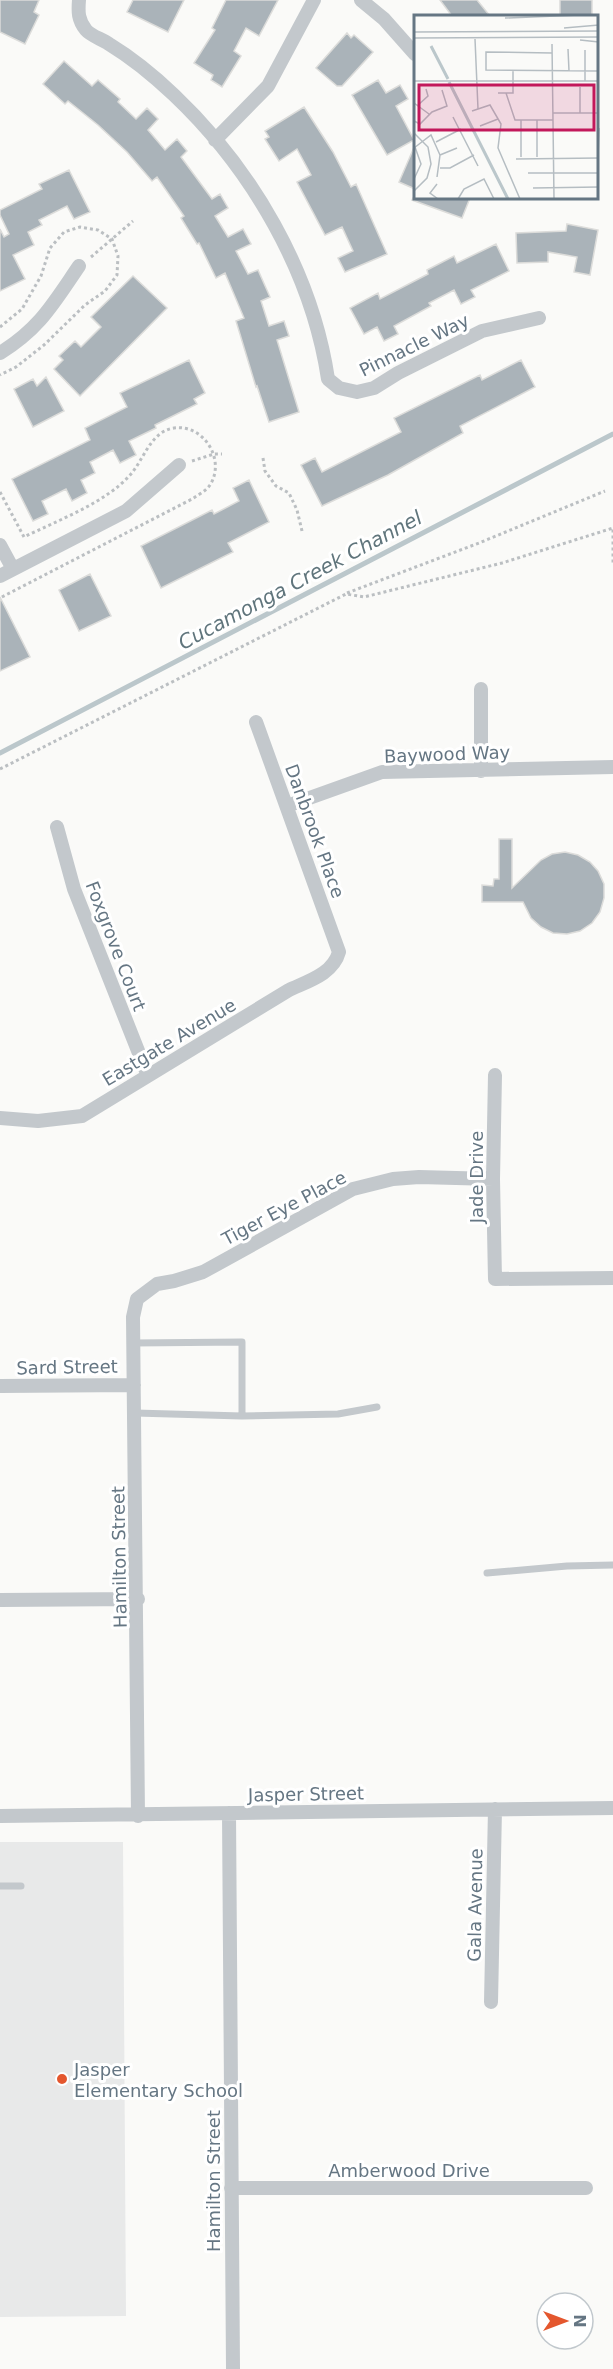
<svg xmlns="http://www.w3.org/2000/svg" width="613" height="2369" font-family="'DejaVu Sans',sans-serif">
<rect width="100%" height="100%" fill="#fafaf8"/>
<path fill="#e8e9e9" d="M0,1842H123L126,2316L0,2317Z"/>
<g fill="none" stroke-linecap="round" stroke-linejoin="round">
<path stroke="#bbc7cb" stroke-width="5" d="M0,753L613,434"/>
</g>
<path fill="#aab3b9" stroke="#dcdcda" stroke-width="1.5" d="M0,0H39L34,12L39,15L25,44L0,32Z
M133,0H184L168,32L127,12Z
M226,0H278L259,36L246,28L234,51L241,56L222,87L211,80L213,75L194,63L215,30L212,28Z
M440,0H477L490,16H452Z
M560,0H592V16H560Z
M347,33L351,38L354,35L373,52L342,86H337L316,68Z
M64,61L92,86L98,80L120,99L118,102L136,119L147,108L158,119L148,130L165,150L177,139L187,151L181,157L212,199L220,194L228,208L215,216L228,237L243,229L251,244L236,251L248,274L258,270L270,297L261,301L269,326L284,321L289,336L277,340L299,412L269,422L257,386L256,387L236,321L244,318L225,273L216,278L199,243L197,244L181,218L184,216L157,177L152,181L127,152L98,125L68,101L65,104L43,84Z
M378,80L386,93L400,85L408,99L396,106L414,140L387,155L352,95Z
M304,107L333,152L351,187L356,184L387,254L345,272L338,258L353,251L342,227L325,235L297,182L311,175L297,149L279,161L265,139L269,137L265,131Z
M415,145V189L399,182Z
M69,170L90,212L74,219L67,206L39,220L42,225L28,232L34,245L13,255L25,279L0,291V229L4,237L9,234L0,215V210L42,189L39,184Z
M413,198H470L462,218L412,200Z
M567,224L598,230L590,275L574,272L577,257L548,252V262L517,263L516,233L566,231Z
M496,244L509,271L471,290L475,297L461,304L454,290L429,303L431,306L394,326L398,334L384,341L377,327L364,334L350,308L378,293L380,299L428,274L427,270L454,256L457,263Z
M133,276L167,308L80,396L54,369L63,360L59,356L75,341L81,347L101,327L91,317Z
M189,360L205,393L194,399L197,404L155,425L156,428L129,441L136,455L120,463L113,450L90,462L95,473L81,480L87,493L72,501L66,489L42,501L48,514L33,521L12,479L90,440L85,428L127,407L120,393Z
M521,360L535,387L460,426L463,433L388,475L322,506L301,465L315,458L322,472L401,432L394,418L480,375L482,380Z
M46,377L64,411L33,427L14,389L33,379L37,386Z
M249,480L269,522L228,543L233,552L161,588L141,546L212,510L214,514L239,501L233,488Z
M90,574L111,616L79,631L59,590Z
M0,597L30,657L0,671Z
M499,839H512V888L541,860L552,854L565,852L578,855L590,862L598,871L604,884V898L600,912L592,923L580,931L567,934L553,933L541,927L531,918L523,902H482V885L493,886L494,879H499Z"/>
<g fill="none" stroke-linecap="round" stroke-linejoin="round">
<path stroke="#bbbfc2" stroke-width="3" stroke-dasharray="3 3" stroke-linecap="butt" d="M91,257L133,221
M0,327L22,309L41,276L50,248L64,232L80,227L98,230L112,239L118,256L117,275L105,291L85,305L44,345L16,367L0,375
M263,458L265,471L276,486L289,493L297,510L302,531
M192,461L214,454H222
M0,492L24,537C58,520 106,503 131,474C144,459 151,431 174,428C204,424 226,460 210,485C206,491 198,495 192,499L0,598
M347,593L479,543L605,491
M0,769L346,594L364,597L502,563L613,528V565"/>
<path stroke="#c3c8cc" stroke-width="7" d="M134,1343L242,1342V1416L135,1413
M242,1416L338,1414L377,1407
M487,1573L567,1566L613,1565
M0,1886H21"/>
<path stroke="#c3c8cc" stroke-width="14" d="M79,0C78,12 78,20 86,30C91,36 102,39 109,44C132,58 154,76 174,95C252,169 312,272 328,379L339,388L357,392L374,388L398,373L482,331L539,318
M361,0L384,19L415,54
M215,140L268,86L314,0
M0,353C40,328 53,304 79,266
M0,545L13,569
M0,576L126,511L179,465
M481,771V689
M287,806L382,772L613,767
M57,827L74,889L148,1076
M495,1075L493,1179L495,1279L613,1278
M0,1118L38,1121L82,1116L289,990C308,981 333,974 339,952L256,722
M0,1386L134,1385
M0,1600L138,1599
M229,1813L233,2369
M0,1816L613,1808
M138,1816L133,1317L137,1299L157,1284L174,1281L203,1272L353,1189L393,1179L419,1177L493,1179
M491,2002L495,1809
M231,2188H586"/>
</g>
<circle fill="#e4572e" stroke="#fff" stroke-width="2" cx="62" cy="2079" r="6"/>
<g text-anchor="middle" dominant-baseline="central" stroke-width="6" stroke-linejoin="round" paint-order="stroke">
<g font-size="18" fill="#657683" stroke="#fff">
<text transform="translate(414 345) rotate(-26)">Pinnacle Way</text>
<text transform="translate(447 754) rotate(-2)">Baywood Way</text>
<text transform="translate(315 831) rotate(70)">Danbrook Place</text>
<text transform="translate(116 946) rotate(69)">Foxgrove Court</text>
<text transform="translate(169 1042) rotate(-31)">Eastgate Avenue</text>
<text transform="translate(476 1177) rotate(-90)">Jade Drive</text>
<text transform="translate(284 1208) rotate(-28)">Tiger Eye Place</text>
<text transform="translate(67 1367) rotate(-1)">Sard Street</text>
<text transform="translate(119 1557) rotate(-91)">Hamilton Street</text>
<text transform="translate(306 1794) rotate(-1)">Jasper Street</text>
<text transform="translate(475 1905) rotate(-89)">Gala Avenue</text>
<text x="409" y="2170">Amberwood Drive</text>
<text transform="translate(213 2181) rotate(-90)">Hamilton Street</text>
</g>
<g font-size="18" fill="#657683" stroke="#fff" text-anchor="start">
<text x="74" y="2069">Jasper<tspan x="74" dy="21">Elementary School</tspan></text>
</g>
<g font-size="20" font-style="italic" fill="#60757c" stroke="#fff">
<text transform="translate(300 580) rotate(-28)">Cucamonga Creek Channel</text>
</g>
</g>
<g transform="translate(414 15)">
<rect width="184" height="184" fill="#fafaf8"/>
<path fill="none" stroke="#bbc7cb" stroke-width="3" d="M17,31L34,64M35,67L94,184"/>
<path fill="none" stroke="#b5bdc2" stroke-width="1.5" d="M91,3L166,0M150,13L185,10M0,17L185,16M0,23L185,22M61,24L64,94M166,25L185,27M138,29L140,184M154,34L155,56M138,38L72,37V55L185,56M0,66H185M171,66V35M166,72V98M84,78H99V55M92,78L101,105H139M0,88L15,99M3,91L14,81L12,74M58,96L76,90L87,109L84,133L106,184M139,98H185M39,102L64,151M107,105V142M123,105V142M0,106L6,109L18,97L33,91L28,75M66,111L84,104M0,118L14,132L17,149L13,163L0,176M22,127L47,114M0,133L17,120L26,140L23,162M26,140L43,133M184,143L185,113M102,144L185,143M26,153H36L60,140M114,158H185M0,164L7,149L1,132M23,169L16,178L24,184M119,173L185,172M44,184L50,174L70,164L80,184"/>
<path fill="#c2185b" fill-opacity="0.15" stroke="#c2185b" stroke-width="3" d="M5,70H180V115H5Z"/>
<rect width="184" height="184" fill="none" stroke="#657683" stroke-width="3"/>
</g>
<g transform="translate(565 2321) rotate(90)"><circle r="28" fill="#ffffff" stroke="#c1c8cd" stroke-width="1.5"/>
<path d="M0-4.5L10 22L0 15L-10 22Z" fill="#e4572e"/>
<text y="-9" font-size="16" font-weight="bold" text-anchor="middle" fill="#657683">N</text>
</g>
</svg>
